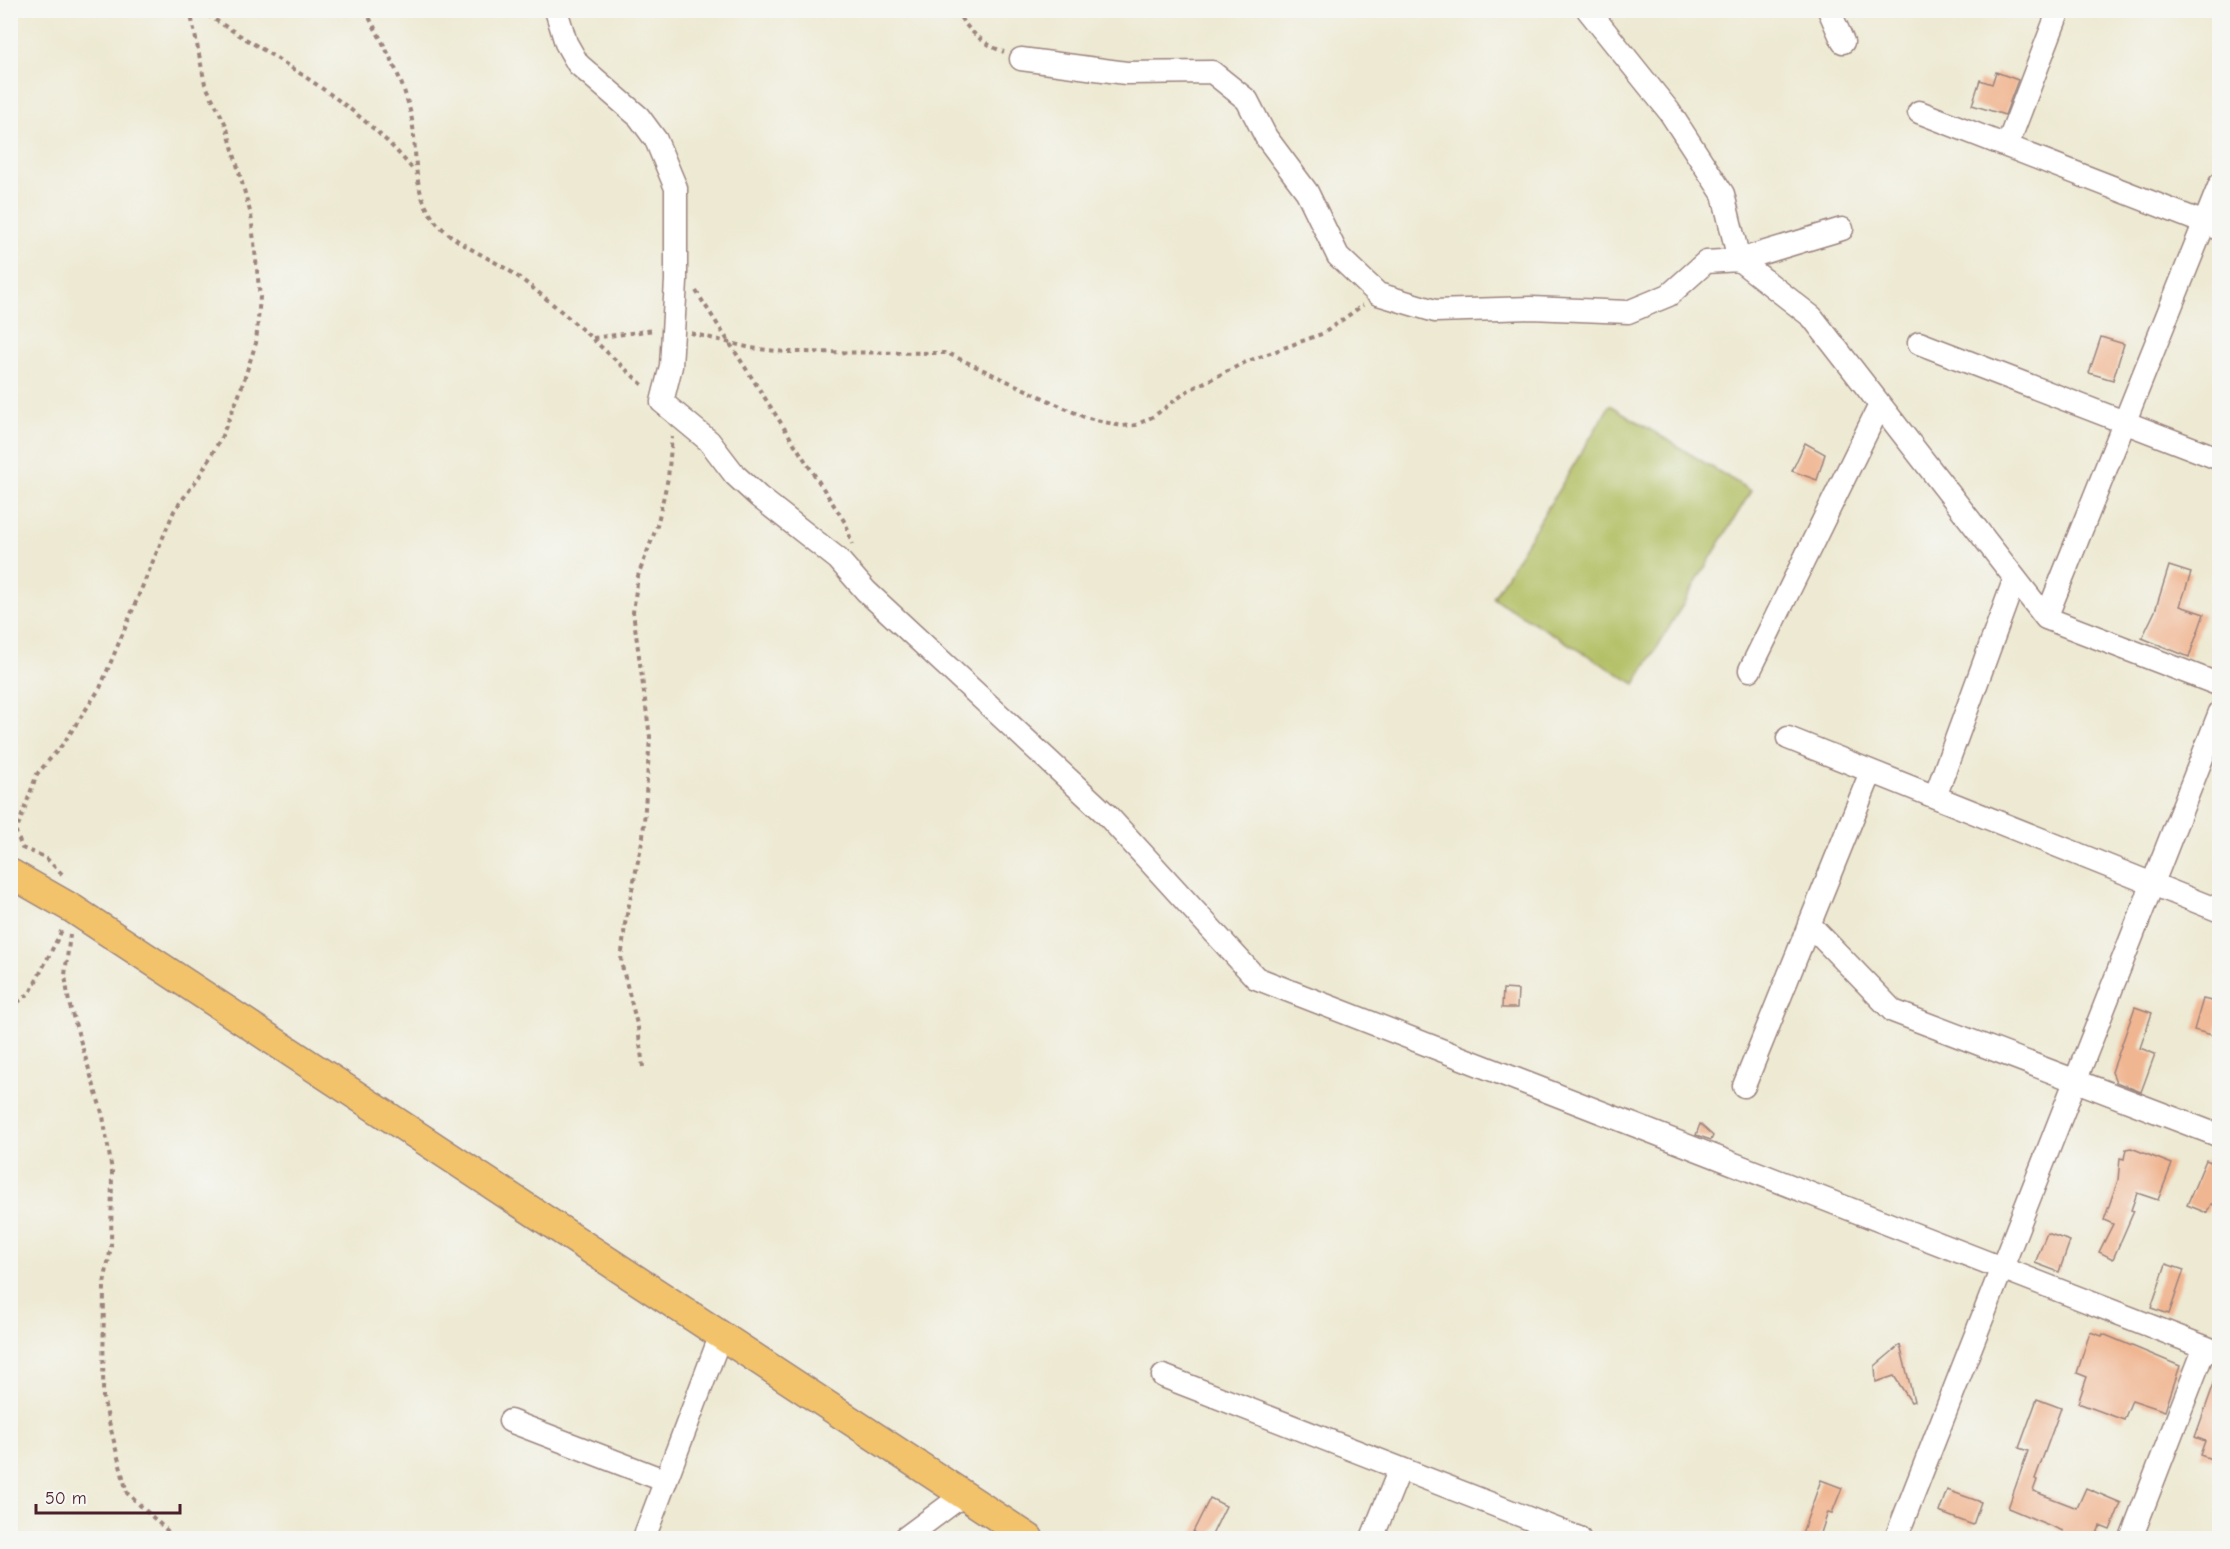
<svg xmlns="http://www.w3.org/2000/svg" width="2230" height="1549" font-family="'Comic Neue',sans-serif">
<rect width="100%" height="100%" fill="#f6f6f2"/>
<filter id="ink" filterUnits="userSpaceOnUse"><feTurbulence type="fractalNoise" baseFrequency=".0167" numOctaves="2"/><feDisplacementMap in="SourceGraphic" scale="12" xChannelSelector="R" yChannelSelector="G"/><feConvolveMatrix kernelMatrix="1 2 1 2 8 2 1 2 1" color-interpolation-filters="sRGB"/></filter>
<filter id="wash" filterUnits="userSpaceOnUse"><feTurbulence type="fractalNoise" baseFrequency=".008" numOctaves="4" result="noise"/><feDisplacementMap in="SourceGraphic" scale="24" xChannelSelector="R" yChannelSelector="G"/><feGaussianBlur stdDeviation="1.35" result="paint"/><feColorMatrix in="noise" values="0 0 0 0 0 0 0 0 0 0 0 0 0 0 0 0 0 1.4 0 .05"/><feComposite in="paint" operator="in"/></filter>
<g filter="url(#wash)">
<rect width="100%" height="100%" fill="#ede9d2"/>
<path fill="#b0bd5f" stroke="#7d6e45" stroke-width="1.5" d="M1610,405L1751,491L1635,684L1493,598Z"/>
<g id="blocks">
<path fill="#f0b591" d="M1996,72L2018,80L2005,115L1972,105L1980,80L1992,84Z
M2101,337L2124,344L2113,380L2089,373Z
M1805,443L1825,454L1817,480L1792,471Z
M2169,566L2191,573L2180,606L2204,614L2189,657L2142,638L2155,611Z
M1503,989L1518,990L1517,1008H1502Z
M2203,999L2220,1003V1019L2215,1036L2194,1030Z
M2135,1007L2152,1013L2140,1048L2155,1054L2141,1092L2116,1082L2112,1072Z
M1700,1124L1713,1136L1711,1140L1696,1135Z
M2131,1148L2172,1164L2158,1200L2137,1193L2131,1210L2134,1211L2113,1259L2099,1252L2113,1224L2104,1220L2118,1180L2120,1158L2124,1159L2126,1149Z
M2206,1160L2220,1166V1207L2211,1204L2207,1213L2187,1205Z
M2047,1233L2070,1241L2059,1272L2035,1263Z
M2166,1264L2184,1270L2169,1314L2151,1308Z
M2090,1332L2102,1336L2103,1334L2180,1366L2165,1411L2132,1400L2124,1420L2078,1403L2087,1377L2077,1373Z
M1900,1345L1914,1401L1911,1402L1894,1376L1876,1382L1875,1366Z
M2217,1375H2220V1462L2200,1455L2205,1441L2195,1437Z
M2037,1399L2061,1408L2035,1479L2037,1480L2033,1491L2077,1508L2086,1488L2121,1503L2110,1530L2100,1526L2095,1539H2060L2063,1531L2008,1508L2028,1451L2019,1448Z
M1821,1480L1842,1488L1832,1513L1828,1512L1819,1539H1800Z
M1947,1490L1981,1502L1973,1525L1939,1512Z
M1210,1498L1226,1506L1210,1539H1206L1193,1532Z"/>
</g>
</g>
<g filter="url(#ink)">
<use href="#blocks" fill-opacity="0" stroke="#9c847e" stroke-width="1.5"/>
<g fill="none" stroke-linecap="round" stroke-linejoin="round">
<defs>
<path id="minor" d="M556,10L566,43L578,64L639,117L656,140L676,188V281L671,366L662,402L709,441L735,475L759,497L838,559L866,591L1107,815L1256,978L2220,1353
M1588,10L1669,111L1723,194L1739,260L1812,317L2046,618L2220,685
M1829,10L1843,42
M1021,59L1126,73L1212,72L1247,100L1266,137L1307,192L1338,256L1378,294L1435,311L1531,308L1628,312L1669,295L1706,262L1739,260L1842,229
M1919,112L2220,229
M2007,146L2059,10
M1919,343L2220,459
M2046,618L2220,184
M1750,670L1880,405
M1788,738L2220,911
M1935,797L2015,578
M1809,924L1893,1011L2220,1136
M1744,1086L1871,772
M1163,1376L1579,1538
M510,1421L666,1481
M644,1538L720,1337
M905,1538L963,1495
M1372,1538L1400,1469
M1896,1538L2220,712
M2131,1538L2205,1347"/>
<path id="major" d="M10,873L73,909L1029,1538"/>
</defs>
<use href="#minor" stroke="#9c847e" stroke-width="25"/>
<use href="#major" stroke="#9c847e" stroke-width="31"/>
<path stroke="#9c847e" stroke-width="4" stroke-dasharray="4.5 4.5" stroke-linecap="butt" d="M200,10C273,58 359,102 414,171
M365,10C383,43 403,78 411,115C418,148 411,181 429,212C447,243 490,256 517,276C563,310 603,349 645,387
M956,10C967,30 983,44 1004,52
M696,291L846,524L852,544
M691,333L751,348L786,352L947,353L1084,417L1121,426L1136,425L1154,416L1189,390L1246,362L1324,333L1363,305
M593,338L654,330
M62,874L45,857L22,848L16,832L37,774L63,744L100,688L174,511L199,477L221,438L239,395L256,343L260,297L251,215L226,125L205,84L190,10
M70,934L65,975L69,1003L103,1116L112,1171L111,1247L104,1284L103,1398L127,1493L175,1538
M10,1008L30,993L63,928
M643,1067L638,1028L621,962L625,924L643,837L650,737L633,612L638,576L657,526L668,478L672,437"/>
<use href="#minor" stroke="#fff" stroke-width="22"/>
<use href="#major" stroke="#f2c36a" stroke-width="28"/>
</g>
</g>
<rect width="2230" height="1549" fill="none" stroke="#f6f6f2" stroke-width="36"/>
<path d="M36 1504v9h144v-9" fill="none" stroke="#4a1f2b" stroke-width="3"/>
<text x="45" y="1504" font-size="18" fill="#4a1f2b" stroke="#f6f6f2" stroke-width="4.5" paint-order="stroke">50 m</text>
</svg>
